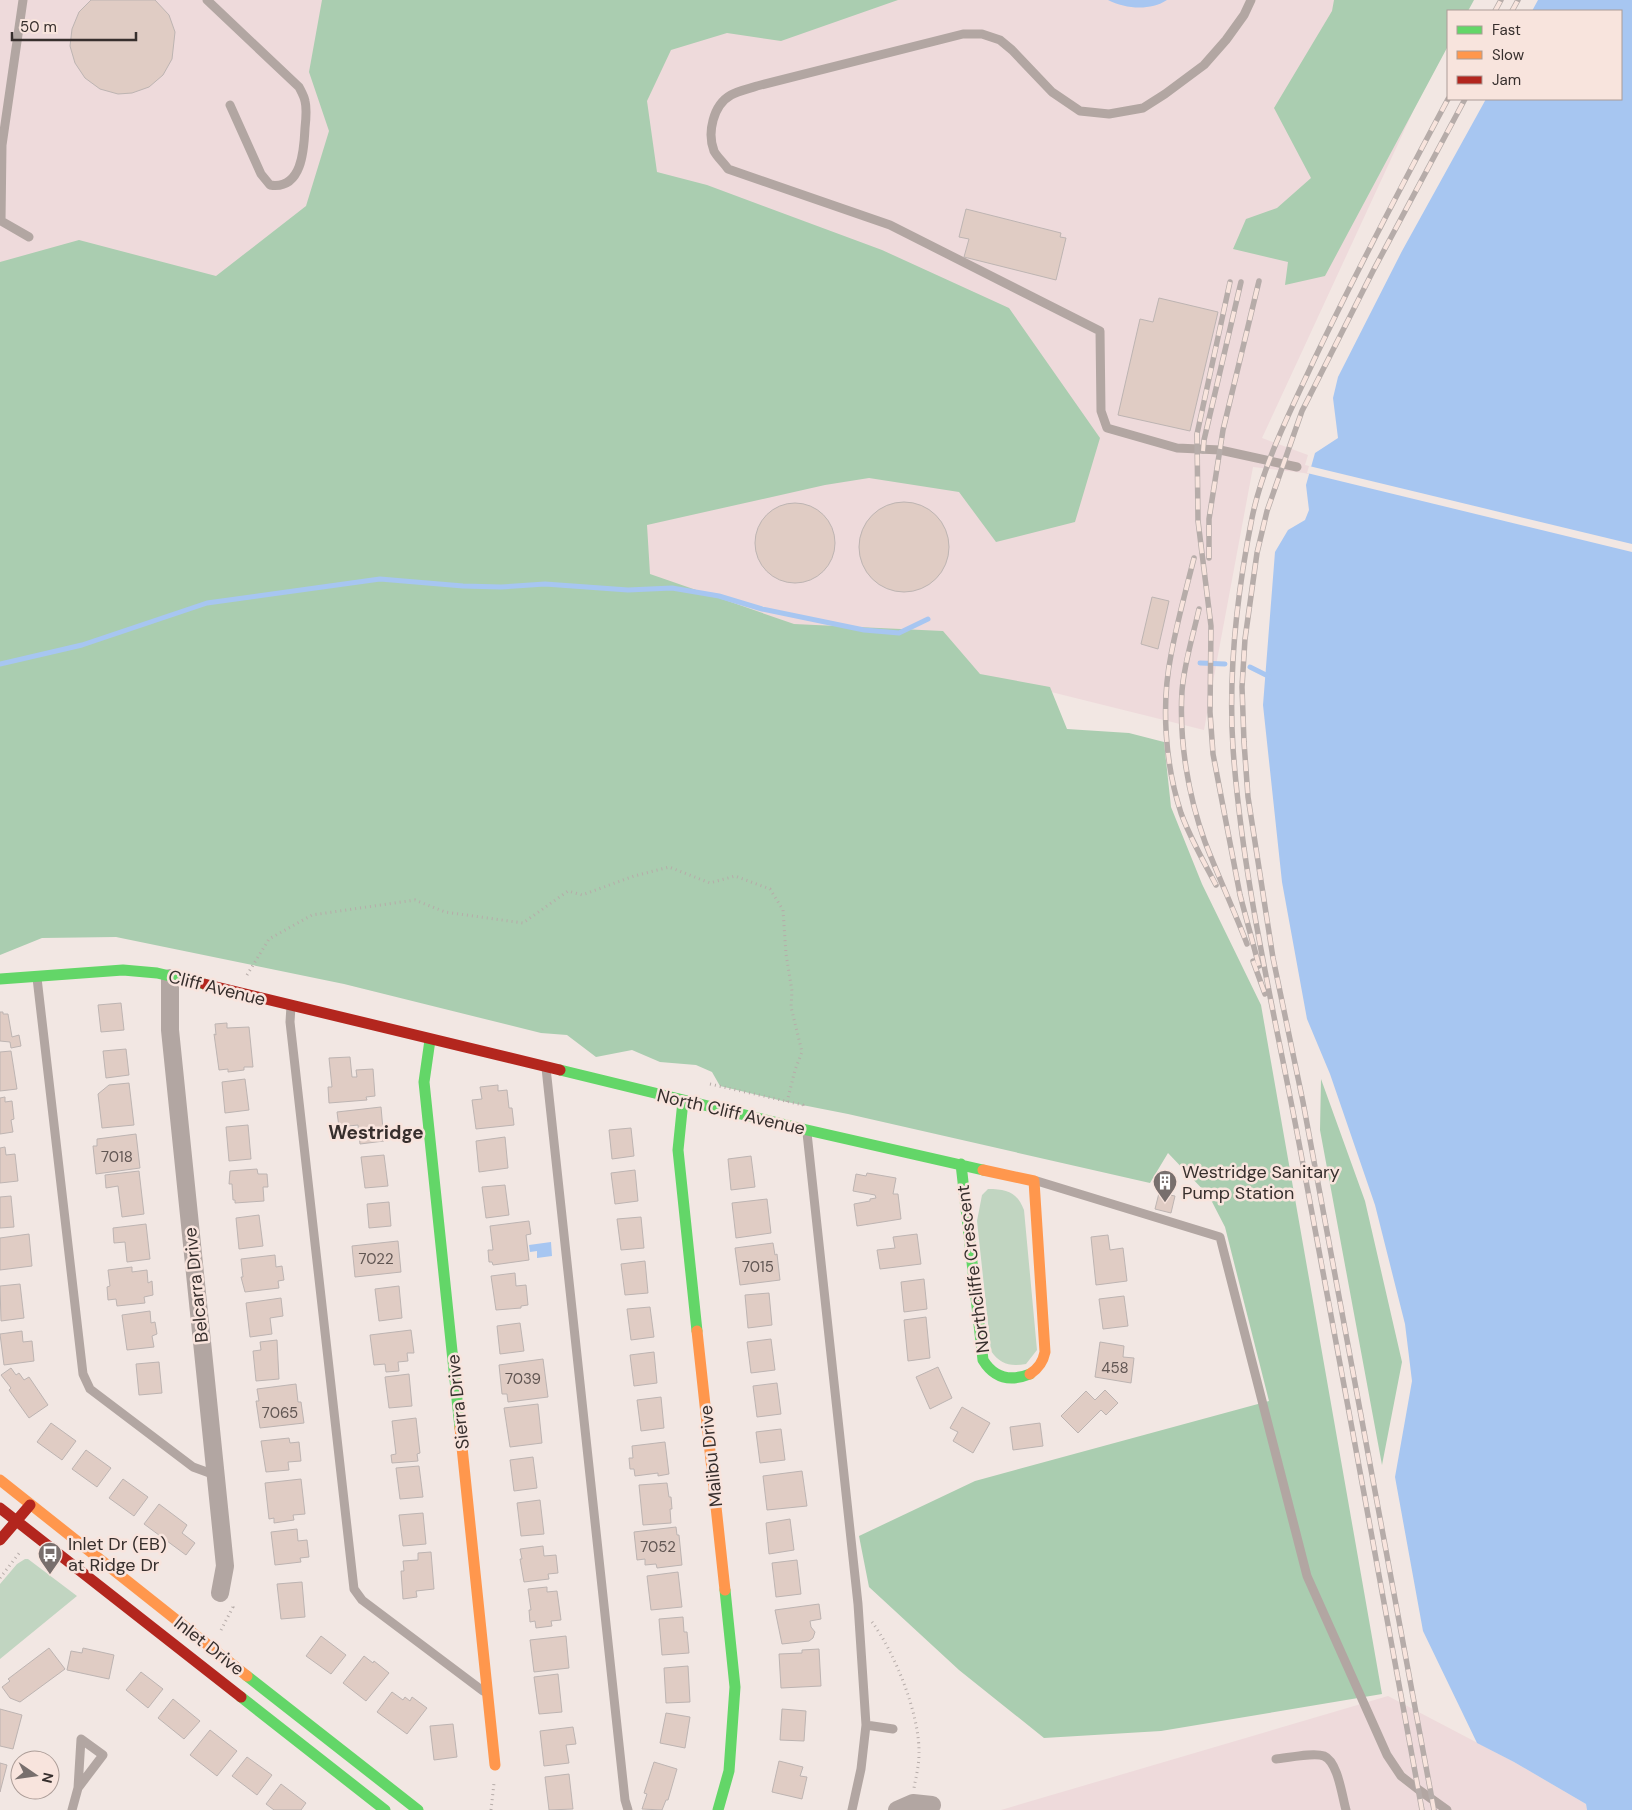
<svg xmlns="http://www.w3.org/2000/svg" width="1632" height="1810" font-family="'DM Sans',sans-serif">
<rect width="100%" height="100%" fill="#f2e7e3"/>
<path fill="#eedadb" d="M0,0H1472L1448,11V45L1416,105L1262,438L1308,455L1305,465L1632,544V552L1304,473L1253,467L1204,730L0,430Z
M1388,1696L1514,1762L1586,1804L1587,1810H1001Z"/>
<path fill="#c1d5c1" d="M988,1189C1007,1189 1017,1192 1024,1210L1037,1350L1026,1364C1010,1367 1000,1364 991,1351L977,1221L982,1195Z
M25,1559H28L77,1596L0,1659V1584L17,1564Z"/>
<path fill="#aacdb0" d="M322,0H898L781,41L727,33L671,50L647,101L657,172L707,185L882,250L1009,308L1100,438L1075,522L996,542L959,492L869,478L825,485L647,525L650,574L794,624L943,631L980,674L1050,687L1067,729L1129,733L1164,742L1171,807L1202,884L1261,1005L1382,1694L1161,1731L1044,1738L959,1670L869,1587L859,1536L975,1481L1269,1401L1225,1227L1209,1196L1168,1153L1150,1183L848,1114L787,1102L720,1086L712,1072L696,1065L660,1062L632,1050L596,1057L567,1035L541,1033L344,984L116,937L42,938L0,955V262L79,240L216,276L306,206L329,131L309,72Z
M1334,0H1474L1468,11H1448V46L1325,276L1285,285L1288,262L1233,249L1246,219L1277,208L1311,178L1274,108L1332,11Z
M1321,1079L1365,1201L1402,1362L1382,1465L1320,1130Z"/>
<path fill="#a7c6f1" d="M1108,0H1167C1150,11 1126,9 1108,0Z
M1538,0H1632V1810H1587L1586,1804L1514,1762L1477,1743L1423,1631L1395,1477L1412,1381L1405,1324L1375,1205L1330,1074L1307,1019L1282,882L1263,705L1275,552L1288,530L1305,520L1309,510L1306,485L1315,453L1338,438L1333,398L1338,377L1402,251L1486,99H1621V11H1532Z
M551,1242L552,1256L537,1258V1251L530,1252L529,1245Z"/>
<path fill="#f2e7e3" d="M1309,466L1632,544V552L1307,473Z"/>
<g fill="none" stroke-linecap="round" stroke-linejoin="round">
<path stroke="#a7c6f1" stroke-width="5" d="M1200,663L1225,664
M0,664L82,645L207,603L380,579L463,586L501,587L545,584L628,590L672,588L719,596L762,609L864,630L899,633L928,619
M1250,667L1270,677"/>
</g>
<path fill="#e0ccc4" stroke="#bdb4b2" d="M91,0H155L169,15L175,32L172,59L163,75L149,87L132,93L118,94L100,89L85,78L75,63L70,46L72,29L79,12Z
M966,209L1061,233L1060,237L1066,238L1056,280L964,257L969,239L959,237Z
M1159,298L1218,312L1190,431L1118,415L1140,319L1153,322Z
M859 547a45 45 0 1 1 90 0a45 45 0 1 1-90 0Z
M755 543a40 40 0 1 1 80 0a40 40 0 1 1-80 0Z
M1152,597L1169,601L1158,649L1141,644Z
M121,1003L124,1030L101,1032L98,1005Z
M0,1012H3V1014H8L12,1037L19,1035L21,1046L11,1048L10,1042L0,1041Z
M227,1023V1028L249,1027L253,1067H244V1070L228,1072V1069L219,1070L214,1034L216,1035L215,1024Z
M126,1049L129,1075L106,1078L103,1051Z
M11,1051L17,1089L0,1091V1052Z
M350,1057L352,1077H357L356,1070L373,1069L375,1096L366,1097L367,1100L329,1103L328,1087H332L329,1058Z
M245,1079L249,1110L225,1113L222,1082Z
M129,1083L134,1125L102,1128L98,1094L109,1085Z
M498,1085V1091L507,1090L509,1108H512L514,1125L476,1129L472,1100L482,1099L480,1087Z
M5,1097V1102L12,1101L14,1119L11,1120L13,1132L0,1134V1098Z
M381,1107L384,1141L360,1144L358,1125L339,1127L337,1112Z
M248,1125L251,1159L229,1161L226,1127Z
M631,1128L634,1156L612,1159L609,1130Z
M136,1134L140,1168L96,1174L93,1146H97V1139Z
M505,1137L508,1168L479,1172L476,1141Z
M5,1147L6,1155L15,1154L18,1181L0,1183V1148Z
M384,1155L388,1186L365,1188L361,1157Z
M751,1156L755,1187L731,1190L728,1159Z
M257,1169L258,1174H267L268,1187H263L264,1201L235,1203V1200H233L232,1184H229L230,1171Z
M635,1170L638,1201L615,1204L611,1173Z
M139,1171L144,1214L122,1217L118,1186L106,1188L105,1175Z
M867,1173L896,1178L893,1194H898L901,1219L857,1226L854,1204L870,1201V1199L876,1198L875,1195L853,1191L856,1174L866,1176Z
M505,1185L509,1215L486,1218L482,1187Z
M1159,1193L1175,1196L1171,1213L1155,1209Z
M11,1196L14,1227L0,1228V1197Z
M767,1199L771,1233L736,1238L732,1203Z
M389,1202L391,1226L369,1228L367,1204Z
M259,1215L263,1246L239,1249L236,1218Z
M641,1217L644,1248L621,1250L617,1219Z
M529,1221L531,1234L526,1235L529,1260L493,1265L492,1262H489L488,1250H493L490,1226Z
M146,1224L150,1259L127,1262L125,1242L114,1243L113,1228Z
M29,1234L32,1266L0,1270V1238Z
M917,1234L921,1264L880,1269L877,1250L895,1248L893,1237Z
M1108,1235L1110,1250L1123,1248L1127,1281L1096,1285L1091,1237Z
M398,1241L401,1272L355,1277L352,1246Z
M773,1243L775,1255L777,1254L780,1280L740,1285L735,1248Z
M275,1255L276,1267L282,1266L284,1280L278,1281L279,1288L245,1292L241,1277H243L241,1259Z
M645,1261L648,1293L625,1295L621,1264Z
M132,1267V1272L147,1270L148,1283L152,1281L153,1295L144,1297L145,1303L117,1306L116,1299L108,1300L107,1287L110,1286L108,1270Z
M515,1273L516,1286L526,1285L528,1305L521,1306V1308L496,1310L491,1276Z
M924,1279L927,1309L904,1312L901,1282Z
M20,1284L24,1318L1,1321L0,1286Z
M399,1286L402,1318L379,1321L375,1289Z
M769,1293L772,1325L748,1328L745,1295Z
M1124,1296L1128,1326L1103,1329L1099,1299Z
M281,1298L283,1316L270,1318L272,1334L250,1337L246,1303Z
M650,1307L654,1337L631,1340L627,1309Z
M150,1311L151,1323L155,1322L157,1334L152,1336L154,1347L127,1350L122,1315Z
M926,1317L930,1358L908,1361L904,1320Z
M520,1323L524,1351L500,1354L497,1326Z
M411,1330L414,1353H407L408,1361L398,1362L399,1371L386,1372L385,1364L374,1365L370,1335Z
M22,1331L23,1342L32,1341L34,1361L4,1365L0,1334Z
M771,1339L775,1370L751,1373L747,1342Z
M277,1340L279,1379L256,1381L253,1351L261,1350L260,1342Z
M1100,1342L1124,1346L1123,1357L1134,1358L1131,1383L1095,1377Z
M654,1352L657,1383L634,1386L630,1355Z
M543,1359L548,1397L508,1402L507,1394H502L499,1365Z
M159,1362L162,1393L139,1395L136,1364Z
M938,1367L952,1398L930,1409L916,1377Z
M11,1368L16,1375L19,1373L24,1380L29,1377L48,1405L29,1418L9,1390L11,1388L1,1375Z
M409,1374L412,1406L389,1408L385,1377Z
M777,1383L781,1414L757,1417L753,1386Z
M296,1384L298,1402H301L304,1423L260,1428L256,1401H259L257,1389Z
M1105,1390L1118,1403L1106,1415L1101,1410L1078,1433L1061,1416L1086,1391L1095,1400Z
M661,1397L664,1428L641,1431L637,1400Z
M538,1404L542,1443L510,1447L504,1408Z
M962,1407L990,1423L973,1453L953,1441L958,1432L950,1428Z
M416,1418L420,1453L417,1454L418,1461L392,1463L391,1455L396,1454L392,1421Z
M51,1423L76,1441L62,1460L37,1442Z
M1040,1423L1043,1446L1013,1450L1010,1427Z
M781,1429L785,1460L760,1463L756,1432Z
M289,1438L290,1443L299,1442L301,1461L288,1462L289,1470L266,1472L261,1441Z
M665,1442L669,1474L658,1476V1473L635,1476L634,1469H630L629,1458H633L632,1446Z
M86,1450L111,1468L97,1487L72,1469Z
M533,1457L537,1488L514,1491L510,1460Z
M419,1466L423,1497L400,1499L396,1468Z
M802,1471L807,1506L767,1510L763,1476Z
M123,1479L148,1497L134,1516L109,1498Z
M301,1479L305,1514L293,1515L294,1520L274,1523V1518L269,1519L265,1483Z
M667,1483L669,1497H671L672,1509H670L671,1523L643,1525L639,1485Z
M540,1500L544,1534L521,1536L517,1503Z
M159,1504L187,1525L182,1533L195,1543L186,1555L144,1524Z
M423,1513L426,1544L403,1546L399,1515Z
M790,1519L794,1550L769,1554L766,1523Z
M676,1527L677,1535H679L682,1565L657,1568L656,1564L645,1565V1559L637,1560L634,1532Z
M297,1529L298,1541L307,1540L309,1557L300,1558L301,1562L275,1565L271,1532Z
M543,1546L544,1556L556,1555L558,1573L548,1574L549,1579L524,1582L520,1559H522L520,1549Z
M431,1552L434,1589L416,1591L417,1597L403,1599L401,1571H404L403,1561L418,1560V1553Z
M797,1560L801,1594L776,1597L772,1563Z
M678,1572L682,1607L651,1610L647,1576Z
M302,1582L305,1617L281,1619L277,1584Z
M547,1587V1592L557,1591L561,1620L551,1621L552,1626L536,1628L535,1621L530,1622L529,1610H531L528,1589Z
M819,1604L821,1619L810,1621L811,1627L815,1632L813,1638L809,1641L782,1644L775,1610Z
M683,1617L684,1632H687L689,1653L662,1655L659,1619Z
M321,1636L346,1655L331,1674L306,1656Z
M566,1636L569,1668L534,1672L530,1640Z
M49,1648L65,1669L20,1702L10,1698L2,1687L10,1681L8,1679Z
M83,1648L114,1655L109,1679L67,1670L71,1651L82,1653Z
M819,1649L821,1686L781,1688L779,1654L802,1653V1650Z
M364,1656L373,1663L374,1661L389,1673L366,1701L343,1683Z
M688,1666L690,1702L666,1703L664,1668Z
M141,1672L163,1689L148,1708L126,1690Z
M558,1674L562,1712L539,1714L534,1677Z
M392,1692L403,1700L405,1697L410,1701L412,1697L427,1708L407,1734L377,1712Z
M173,1699L200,1721L184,1739L158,1718Z
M0,1709L22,1715L13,1749L0,1746Z
M782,1709L806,1711L804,1741L780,1740Z
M666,1713L690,1717L685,1748L660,1743Z
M453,1724L457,1757L434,1760L430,1726Z
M573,1727L576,1744L566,1745L569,1763L544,1766L540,1731Z
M210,1730L237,1751L217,1776L190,1755Z
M247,1757L272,1775L257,1795L232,1776Z
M779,1761L803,1767L800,1776L807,1777L802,1799L772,1792Z
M654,1762L677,1769L668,1800H666L662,1810L642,1809L647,1794L644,1793Z
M0,1763L7,1765L0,1792Z
M569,1774L573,1809L549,1810L545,1777Z
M281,1784L306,1803L301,1810H274L266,1804Z"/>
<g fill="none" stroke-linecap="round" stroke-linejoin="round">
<path stroke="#b6aca9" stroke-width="3" stroke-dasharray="1 4" stroke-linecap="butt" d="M247,975L269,939L312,915L415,900L445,912L523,923L568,891L582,895L634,876L669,867L710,883L735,876L770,889L783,910L786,954L792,991L791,1007L802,1052L795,1070L787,1102
M710,1084L803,1105V1108
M0,1578L20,1552
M872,1622C895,1653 920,1715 919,1754C919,1765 916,1777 914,1788
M221,1630L233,1607L231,1605
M491,1810L494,1783"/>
<path stroke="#b2a6a2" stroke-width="9" d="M23,0L2,145L1,221L29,237
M207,0L299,87C301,91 304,96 305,101C307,109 306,119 305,128C304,150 302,190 270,185L261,174L230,105
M1251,0L1244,15L1226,40L1204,65L1165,94L1143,108L1109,114L1080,111L1052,92L1012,50L1000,40L982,34H963L757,86C748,89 738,91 731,95C713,105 707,133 714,151C717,157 724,163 728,169L890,225L1100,331L1101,411L1107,428L1177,448L1220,450L1297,467
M37,978L83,1374L90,1389L193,1467L215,1475
M291,1006L290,1022L354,1589L362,1600L483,1691
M546,1068L625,1800L628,1810
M807,1133L858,1604L866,1725L861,1769L852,1810
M1037,1181L1220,1237L1307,1576L1387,1755L1401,1776L1419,1790L1447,1810
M866,1725L893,1729
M1276,1759C1287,1758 1314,1752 1324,1756C1338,1762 1342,1796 1346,1810
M72,1810L78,1788L81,1739L103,1755L78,1788"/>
<path stroke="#b2a6a2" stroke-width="18" d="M170,978V1030L225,1566L220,1593
M897,1810L913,1803L932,1805"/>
<path stroke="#63d668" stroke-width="11" d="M0,979L123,970L157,973L204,984
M430,1040L424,1082L460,1428
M560,1070L807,1130L983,1170
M683,1101L678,1150L697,1331
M961,1164L983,1360C994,1378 1010,1382 1030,1374
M247,1676L418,1810
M241,1697L385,1810
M718,1810L729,1771L735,1687L725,1590"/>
<path stroke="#ff974d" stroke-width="11" d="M983,1170L1034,1181L1045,1352C1043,1362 1039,1368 1030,1374
M697,1331L725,1590
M460,1428L495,1765
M0,1480L247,1676"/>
<path stroke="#b3261e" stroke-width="11" d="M204,984L560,1070
M0,1508L241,1697
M0,1540L30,1505"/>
<defs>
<path id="rail" d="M1495,11L1501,0
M1512,11L1518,0
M1230,282L1197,434L1198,521L1211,626L1210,712L1213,754L1240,895L1259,966
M1203,451L1204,440L1241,282
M1194,558C1186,590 1177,622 1171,655C1161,705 1165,764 1181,813C1190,838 1204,862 1216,885
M1209,558V519L1223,430L1259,281
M1199,609C1193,636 1184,664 1182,691C1179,741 1188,795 1205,842C1218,876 1234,910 1247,944
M1253,961L1265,994
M1422,1810C1383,1597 1344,1383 1304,1170C1279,1031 1243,889 1233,748C1228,671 1237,593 1252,518C1263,464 1291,410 1314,360C1356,272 1402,185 1448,99
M1434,1810L1303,1102L1273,958L1248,797L1244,742L1242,687L1245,639L1257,553L1267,511L1302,411L1373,271L1465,99"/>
</defs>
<use href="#rail" stroke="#b6aca9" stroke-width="5.5"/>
<use href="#rail" stroke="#f8e4dd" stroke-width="4" stroke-dasharray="11" stroke-linecap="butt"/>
</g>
<defs>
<symbol id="building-pin" viewBox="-11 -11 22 30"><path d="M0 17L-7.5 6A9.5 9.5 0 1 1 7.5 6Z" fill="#786f6d" stroke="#f8e4dd"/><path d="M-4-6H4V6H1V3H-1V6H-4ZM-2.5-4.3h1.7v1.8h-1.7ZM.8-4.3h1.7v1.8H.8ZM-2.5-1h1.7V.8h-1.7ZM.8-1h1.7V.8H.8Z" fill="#fff"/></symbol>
<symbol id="bus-pin" viewBox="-11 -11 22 30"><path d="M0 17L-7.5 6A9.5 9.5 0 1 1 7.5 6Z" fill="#786f6d" stroke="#f8e4dd"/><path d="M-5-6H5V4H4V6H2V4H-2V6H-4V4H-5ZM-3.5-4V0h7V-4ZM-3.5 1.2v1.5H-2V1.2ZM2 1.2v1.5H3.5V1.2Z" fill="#fff"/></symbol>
</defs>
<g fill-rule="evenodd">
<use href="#building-pin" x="1151" y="1168" width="28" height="38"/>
<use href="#bus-pin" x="36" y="1540" width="28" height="38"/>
</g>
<g text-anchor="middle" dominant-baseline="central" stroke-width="5" stroke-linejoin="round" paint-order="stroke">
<g font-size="15" fill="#615653">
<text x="117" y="1157">7018</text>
<text x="376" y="1259">7022</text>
<text x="758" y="1267">7015</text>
<text x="1115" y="1368">458</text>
<text x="523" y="1379">7039</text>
<text x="280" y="1413">7065</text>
<text x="658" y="1547">7052</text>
</g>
<g font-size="18" fill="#372f2d" stroke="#f8e4dd">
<text transform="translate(217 988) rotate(14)">Cliff Avenue</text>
<text transform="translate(731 1112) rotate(13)">North Cliff Avenue</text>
<text transform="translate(973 1269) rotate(-97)">Northcliffe Crescent</text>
<text transform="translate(196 1285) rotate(-96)">Belcarra Drive</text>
<text transform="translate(458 1402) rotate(-96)">Sierra Drive</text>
<text transform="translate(711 1456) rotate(-96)">Malibu Drive</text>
<text transform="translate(209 1646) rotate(38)">Inlet Drive</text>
</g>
<g font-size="18" fill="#372f2d" stroke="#f8e4dd" text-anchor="start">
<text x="1182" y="1172">Westridge Sanitary<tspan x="1182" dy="21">Pump Station</tspan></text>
<text x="68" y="1544">Inlet Dr (EB)<tspan x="68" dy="21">at Ridge Dr</tspan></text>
</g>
<g font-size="19" font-weight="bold" fill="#372f2d" stroke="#f8e4dd">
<text x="376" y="1132">Westridge</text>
</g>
</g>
<rect x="1447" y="10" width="175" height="90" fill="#f8e4dd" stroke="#ab9c97"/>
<rect x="1457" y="26" width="25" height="8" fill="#63d668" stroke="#ab9c97"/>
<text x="1492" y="35" font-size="15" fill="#372f2d">Fast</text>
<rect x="1457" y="51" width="25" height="8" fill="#ff974d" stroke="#ab9c97"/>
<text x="1492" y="60" font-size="15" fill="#372f2d">Slow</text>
<rect x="1457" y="76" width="25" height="8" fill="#b3261e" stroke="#ab9c97"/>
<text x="1492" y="85" font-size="15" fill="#372f2d">Jam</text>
<g transform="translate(35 1775) rotate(103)"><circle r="24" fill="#f8e4dd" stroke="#ab9c97"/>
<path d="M0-4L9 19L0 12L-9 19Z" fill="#786f6d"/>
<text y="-8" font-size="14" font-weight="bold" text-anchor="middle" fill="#372f2d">N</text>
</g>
<path d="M12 32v8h124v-8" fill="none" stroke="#372f2d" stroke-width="2.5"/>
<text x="20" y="32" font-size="15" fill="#372f2d" stroke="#f8e4dd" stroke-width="4" paint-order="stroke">50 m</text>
</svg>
